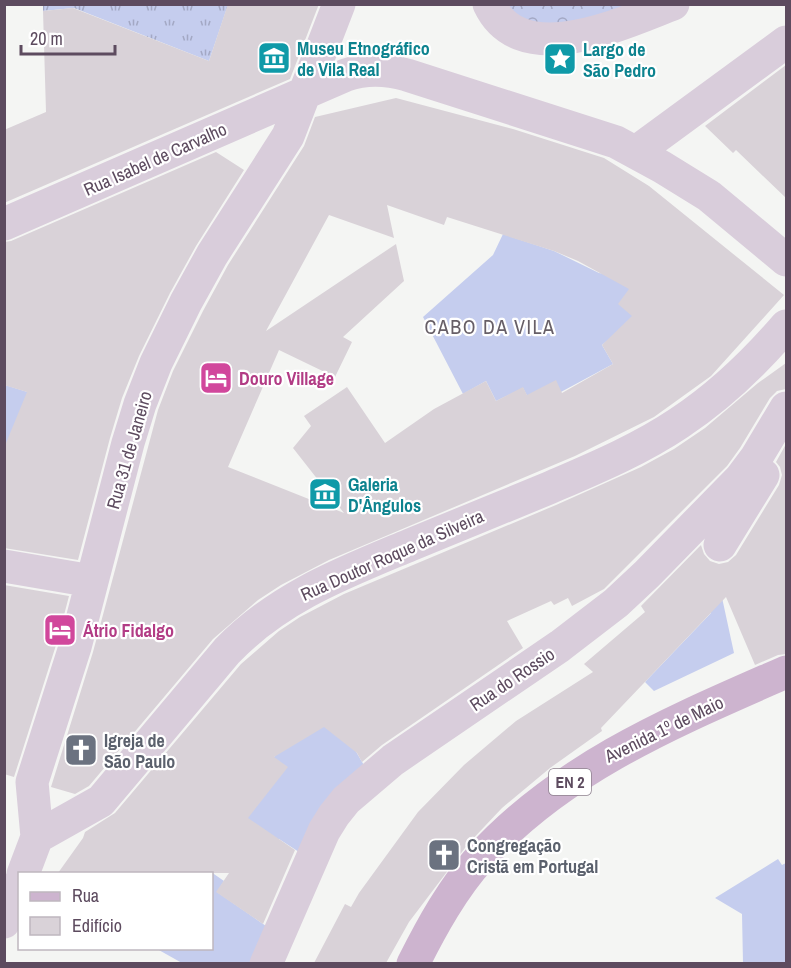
<svg xmlns="http://www.w3.org/2000/svg" width="791" height="968" font-family="'Archivo Narrow',sans-serif">
<defs>
<pattern id="grass-tufts" width="24" height="20" patternUnits="userSpaceOnUse" patternTransform="scale(1.5)"><rect width="24" height="20" fill="#c5cdee"/><path d="M3 7l-1-3M5 7V3M7 7l1-3M15 17l-1-3M17 17v-4M19 17l1-3" fill="none" stroke="#a3a8c4"/></pattern>
<pattern id="park-crowns" width="20" height="18" patternUnits="userSpaceOnUse" patternTransform="scale(1.5)"><rect width="20" height="18" fill="#c5cdee"/><path d="M2 6a3 3 0 1 1 6 0M12 15a3 3 0 1 1 6 0" fill="none" stroke="#a3a8c4"/></pattern>
</defs>
<rect width="100%" height="100%" fill="#f4f5f3"/>
<path fill="url(#grass-tufts)" d="M43,5H228L209,61L74,8L43,11Z"/>
<path fill="url(#park-crowns)" d="M502,5H644L539,30Z"/>
<path fill="#c5cdee" d="M503,234L554,251L599,273L673,285L602,345L613,364L533,407L523,388L496,401L486,381L463,394L423,317L493,255Z
M5,385L50,399L5,448Z
M721,593L734,653L654,691L645,682L711,613L707,608Z
M306,719H337L365,767L299,852L279,839L268,856L231,831L274,757Z
M778,859L782,865L786,863V963H743L742,914L715,898Z
M198,863L224,881L217,892L266,926L251,963H182L157,949L212,948V874L191,873Z"/>
<path fill="#d9d2d8" fill-rule="evenodd" d="M228,4H319L290,79L4,203V130L46,112L43,11L73,8L209,61Z
M786,65V198L736,150L733,153L705,126Z
M396,98L513,129L604,158L649,186L784,295L711,376L654,417L575,456L329,560L281,585L258,600L213,639L89,786L75,794L51,787L93,652L158,410L173,371L203,311L228,265L304,146L315,117ZM387,205L444,225L447,217L554,251L578,261L629,289L618,304L632,316L602,345L613,364L562,393L556,380L527,395L523,387L496,401L486,381L434,409L385,443L347,387L304,416L311,426L293,448L344,513L228,467L279,350L335,377L352,342L343,337L404,281L396,244L266,331L329,215L394,238Z
M216,152L244,170L196,246L170,293L139,356L122,398L110,438L78,560L4,548V448L27,392L4,385V242L11,241Z
M786,363V389L777,391L770,398L740,448L727,466L604,589L572,606L568,598L554,605L551,601L507,621L523,648L382,745L362,762L357,753L324,727L274,757L288,767L248,818L295,850L263,924L216,892L229,873H58L83,838L85,832L115,813L241,664L279,631L300,617L344,594L556,505L641,467L674,449L705,428L758,383Z
M786,444V654L778,655L755,665L726,597L601,728L602,731L550,768L502,808L468,844L409,922L386,963H314L345,904L351,907L359,893L418,812L464,765L516,721L593,672L584,664L645,612L641,606L701,545L704,554L710,561L719,564L728,562L736,555L779,485L782,475L780,467L776,462Z
M4,585L69,596L57,642L14,777L4,774Z"/>
<g fill="none" stroke-linecap="round" stroke-linejoin="round">
<path stroke="#d9cddb" stroke-width="33" d="M489,4C521,72 623,23 673,4
M636,152L786,42
M4,224L346,75C367,68 386,69 407,75L616,142L662,167L709,196L786,260
M720,545L763,475
M4,566L92,581
M37,837L101,801L227,651C279,597 343,573 410,545C456,526 503,507 549,488C593,469 639,450 679,423C720,396 755,362 786,326
M23,874L37,837L32,782L75,647L128,443L140,404L156,363L186,302L212,255L288,136L339,4
M4,922L20,883
M266,964L324,831L334,815L346,800L393,760L560,646L616,603L647,574L741,478L756,458L786,408"/>
<path stroke="#cdb4cf" stroke-width="33" d="M413,964C432,926 453,888 481,857C564,766 677,720 786,672"/>
</g>
<defs>
<symbol id="museum-square" viewBox="-11 -11 22 22"><rect x="-9" y="-9" width="18" height="18" rx="4" fill="#0f9aa8" stroke="#fff"/><path d="M0-6L6-3V-2H-6V-3ZM-5-1h2V3h-2ZM-1-1h2V3h-2ZM3-1h2V3H3ZM-6 4H6V6H-6Z" fill="#fff"/></symbol>
<symbol id="sight-square" viewBox="-11 -11 22 22"><rect x="-9" y="-9" width="18" height="18" rx="4" fill="#0f9aa8" stroke="#fff"/><path d="M0-6L1.8-2.2L6-1.7L2.9 1.2L3.7 5.4L0 3.3L-3.7 5.4L-2.9 1.2L-6-1.7L-1.8-2.2Z" fill="#fff"/></symbol>
<symbol id="hotel-square" viewBox="-11 -11 22 22"><rect x="-9" y="-9" width="18" height="18" rx="4" fill="#d1479c" stroke="#fff"/><path d="M-6-4.5h1.5V1H6V5H4.5V3h-9V5H-6ZM-4 0a1.8 1.8 0 1 1 3.6 0ZM.5 0V-2.5h3Q6-2.5 6 0Z" fill="#fff"/></symbol>
<symbol id="church-square" viewBox="-11 -11 22 22"><rect x="-9" y="-9" width="18" height="18" rx="4" fill="#6b7280" stroke="#fff"/><path d="M-1.2-6h2.4v3.5h3.3v2.4h-3.3V6h-2.4V-.1h-3.3v-2.4h3.3Z" fill="#fff"/></symbol>
</defs>
<g fill-rule="evenodd">
<use href="#museum-square" x="255" y="39" width="38" height="38"/>
<use href="#sight-square" x="541" y="40" width="38" height="38"/>
<use href="#hotel-square" x="197" y="359" width="38" height="38"/>
<use href="#museum-square" x="306" y="475" width="38" height="38"/>
<use href="#hotel-square" x="41" y="611" width="38" height="38"/>
<use href="#church-square" x="62" y="731" width="38" height="38"/>
<use href="#church-square" x="425" y="836" width="38" height="38"/>
</g>
<g text-anchor="middle" dominant-baseline="central" stroke-width="4.5" stroke-linejoin="round" paint-order="stroke">
<rect fill="#fff" stroke="#8e818f" stroke-width="1.5" x="549" y="769" width="42" height="26" rx="4.5"/>
<g font-size="16" font-weight="bold" fill="#5d4b5f">
<text x="570" y="782">EN 2</text>
</g>
<g font-size="18" font-weight="bold" fill="#0d838f" stroke="#fff" text-anchor="start">
<text x="297" y="48">Museu Etnográfico<tspan x="297" dy="21">de Vila Real</tspan></text>
<text x="583" y="49">Largo de<tspan x="583" dy="21">São Pedro</tspan></text>
<text x="348" y="484">Galeria<tspan x="348" dy="21">D'Ângulos</tspan></text>
</g>
<g font-size="18" fill="#5d4b5f" stroke="#fff">
<text transform="translate(155 159) rotate(-24)">Rua Isabel de Carvalho</text>
<text transform="translate(129 450) rotate(-74)">Rua 31 de Janeiro</text>
<text transform="translate(392 555) rotate(-24)">Rua Doutor Roque da Silveira</text>
<text transform="translate(512 679) rotate(-34)">Rua do Rossio</text>
<text transform="translate(664 729) rotate(-26)">Avenida 1º de Maio</text>
</g>
<g font-size="18" font-weight="bold" fill="#b23c85" stroke="#fff" text-anchor="start">
<text x="239" y="378">Douro Village</text>
<text x="83" y="630">Átrio Fidalgo</text>
</g>
<g font-size="18" font-weight="bold" fill="#5b616d" stroke="#fff" text-anchor="start">
<text x="104" y="740">Igreja de<tspan x="104" dy="21">São Paulo</tspan></text>
<text x="467" y="845">Congregação<tspan x="467" dy="21">Cristã em Portugal</tspan></text>
</g>
<g font-size="20" letter-spacing="1.5" fill="#675f67" stroke="#fff">
<text x="490" y="326">CABO DA VILA</text>
</g>
</g>
<rect width="791" height="968" fill="none" stroke="#5d4b5f" stroke-width="12"/>
<rect x="18" y="872" width="195" height="78" fill="#ffffff" stroke="#beb7bf" stroke-width="1.5"/>
<rect x="30" y="892" width="30" height="9" fill="#cdb4cf" stroke="#beb7bf" stroke-width="1.5"/>
<text x="72" y="902" font-size="18" fill="#5d4b5f">Rua</text>
<rect x="30" y="917" width="30" height="18" fill="#d9d2d8" stroke="#beb7bf" stroke-width="1.5"/>
<text x="72" y="932" font-size="18" fill="#5d4b5f">Edifício</text>
<path d="M21 45v9h94v-9" fill="none" stroke="#5d4b5f" stroke-width="3"/>
<text x="30" y="45" font-size="18" fill="#5d4b5f" stroke="#ffffff" stroke-width="4.5" paint-order="stroke">20 m</text>
</svg>
